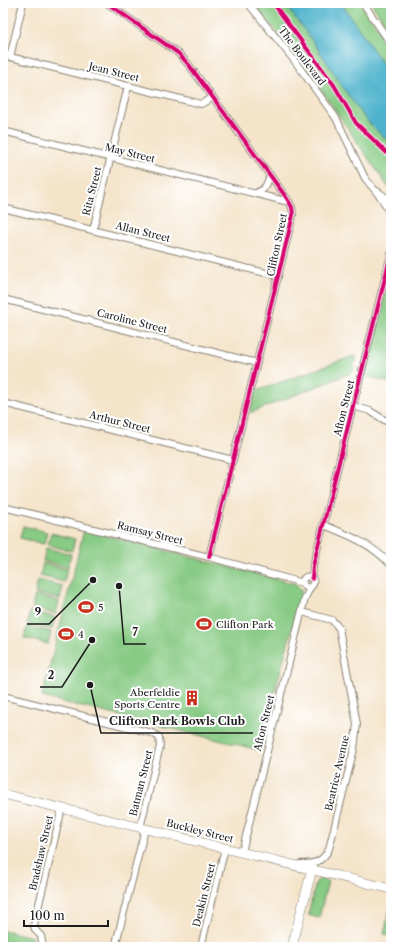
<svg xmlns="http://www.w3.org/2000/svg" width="394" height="950" font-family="'Libre Caslon Text',serif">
<rect width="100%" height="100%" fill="#fff"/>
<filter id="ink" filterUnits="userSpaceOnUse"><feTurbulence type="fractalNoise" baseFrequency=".025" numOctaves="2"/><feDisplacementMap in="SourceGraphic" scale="8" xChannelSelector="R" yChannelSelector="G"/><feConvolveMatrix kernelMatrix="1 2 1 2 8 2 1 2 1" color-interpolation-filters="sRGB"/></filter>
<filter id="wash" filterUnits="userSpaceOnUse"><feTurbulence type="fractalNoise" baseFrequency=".012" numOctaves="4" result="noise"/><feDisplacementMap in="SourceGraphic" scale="16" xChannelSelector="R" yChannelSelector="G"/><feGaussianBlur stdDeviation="0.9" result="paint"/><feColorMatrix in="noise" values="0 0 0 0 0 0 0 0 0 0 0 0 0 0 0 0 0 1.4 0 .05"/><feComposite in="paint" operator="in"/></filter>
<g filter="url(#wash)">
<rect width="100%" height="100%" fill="#f4e4ca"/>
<path fill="#88cb85" stroke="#527450" d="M254,3H284C299,22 313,41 326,61C343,86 365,126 391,142V191L319,87Z
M341,3H360L391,46V76Z
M371,3H391V32Z
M391,270V383L365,376Z
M356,355L353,372L250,413L254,392Z
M23,526L47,532L44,544L20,538Z
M84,530L296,584L301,589V596L259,750L42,697Z
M51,533L75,539L72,551L48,545Z
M46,548L71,554L68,567L43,561Z
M43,563L67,569L64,582L40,576Z
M38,580L63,586L60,599L35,593Z
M35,595L59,601L56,614L32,608Z
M30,611L55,617L52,629L27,624Z
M27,626L51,632L48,644L24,638Z
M320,879L328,881L319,918L308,915L316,882Z
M391,904V936L384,934Z
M3,930L32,937L29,947H3Z"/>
<path fill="#4db3cc" stroke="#346874" d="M284,3H341L391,76V142C365,126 343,86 326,61C313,41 299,22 284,3Z"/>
</g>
<g filter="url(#ink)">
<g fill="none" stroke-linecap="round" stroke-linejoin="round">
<defs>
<path id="minor" d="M107,3L178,53L189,65L286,197L292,207L293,215L209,557
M248,3L294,60L336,118L365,178L382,199L391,216
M363,3L391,44
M3,55L10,57L23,3
M10,57L201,104L212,98
M3,131L289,202
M377,191L391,201
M255,193C265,191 267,184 270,175
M3,208L278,276
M93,230L128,86
M3,299L257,363
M3,403L233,460
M353,406L370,411L391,424
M3,507L209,557L303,583
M324,525C349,535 372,544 391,565
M302.5 582a5.5 5.5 0 1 1 11 0a5.5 5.5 0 1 1-11 0Z
M312,579L313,566L391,254
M3,696L152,733L159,737L160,746L140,828
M242,852L305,598L311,586
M300,864C313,864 322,863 329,849L354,749L357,724L339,628L332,620L302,612
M43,947L41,936L35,930L34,925L62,808
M115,947L145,829
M201,947L225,848"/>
<path id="secondary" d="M3,794L391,889
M292,947L312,869"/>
</defs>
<use href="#minor" stroke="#888073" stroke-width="8"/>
<use href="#secondary" stroke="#888073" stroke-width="10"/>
<use href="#minor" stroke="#fff" stroke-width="6"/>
<use href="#secondary" stroke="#fff" stroke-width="9"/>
<defs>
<path id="cycleway" d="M107,3L178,53L189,65L286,197L292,207L293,215L209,557
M273,3L334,85L356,123L391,157
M312,579L313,566L391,254"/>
</defs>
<use href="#cycleway" stroke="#fff" stroke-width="6"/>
<use href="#cycleway" stroke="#d6006c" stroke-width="4"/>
</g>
</g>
<defs>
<symbol id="stadium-bare" viewBox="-9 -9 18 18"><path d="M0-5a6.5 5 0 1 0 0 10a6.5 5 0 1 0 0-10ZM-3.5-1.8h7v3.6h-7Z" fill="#c8321e" stroke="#fff" stroke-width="2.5" paint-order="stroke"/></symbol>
<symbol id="building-bare" viewBox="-9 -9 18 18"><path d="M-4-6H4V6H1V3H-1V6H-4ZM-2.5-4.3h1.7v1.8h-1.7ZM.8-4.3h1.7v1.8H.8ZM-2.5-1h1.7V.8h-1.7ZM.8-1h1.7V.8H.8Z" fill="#c8321e" stroke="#fff" stroke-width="2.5" paint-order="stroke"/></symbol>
</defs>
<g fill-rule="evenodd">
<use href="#stadium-bare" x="75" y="596" width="22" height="22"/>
<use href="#stadium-bare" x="193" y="613" width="22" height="22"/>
<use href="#stadium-bare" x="55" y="623" width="22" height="22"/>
<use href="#building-bare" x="181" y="687" width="22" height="22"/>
</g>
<g text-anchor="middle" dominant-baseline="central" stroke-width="4" stroke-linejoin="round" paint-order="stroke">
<g font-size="10" fill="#1c1c1c" stroke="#fff">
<text transform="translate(302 56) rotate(53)">The Boulevard</text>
<text transform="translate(114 72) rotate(14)">Jean Street</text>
<text transform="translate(130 153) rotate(14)">May Street</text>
<text transform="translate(92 191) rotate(-76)">Rita Street</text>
<text transform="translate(143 232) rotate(14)">Allan Street</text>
<text transform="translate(277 245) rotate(-78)">Clifton Street</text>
<text transform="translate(132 321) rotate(14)">Caroline Street</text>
<text transform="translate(344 408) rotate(-76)">Afton Street</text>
<text transform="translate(120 422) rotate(14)">Arthur Street</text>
<text transform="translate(150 533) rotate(14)">Ramsay Street</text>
<text transform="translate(264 723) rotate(-76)">Afton Street</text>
<text transform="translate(337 773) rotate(-77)">Beatrice Avenue</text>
<text transform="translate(141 783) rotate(-76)">Batman Street</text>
<text transform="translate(200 831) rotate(14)">Buckley Street</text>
<text transform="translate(41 853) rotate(-77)">Bradshaw Street</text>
<text transform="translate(204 895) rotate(-76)">Deakin Street</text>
</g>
<g font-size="10" fill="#1c1c1c" stroke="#fff" text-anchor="start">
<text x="98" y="607">5</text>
<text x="216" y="624">Clifton Park</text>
<text x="78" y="634">4</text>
<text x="180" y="692" text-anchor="end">Aberfeldie<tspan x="180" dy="12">Sports Centre</tspan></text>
</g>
</g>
<path fill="none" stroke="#1c1c1c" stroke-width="1.5" d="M93 580L49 624H27M119 586L124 644H146M92 640L62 687H40M90 685L101 733H253"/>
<g fill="#1c1c1c" stroke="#fff" stroke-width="1.5">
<circle cx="93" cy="580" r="4"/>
<circle cx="119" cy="586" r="4"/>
<circle cx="92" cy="640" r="4"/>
<circle cx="90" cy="685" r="4"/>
</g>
<g font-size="11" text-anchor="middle" font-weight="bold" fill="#1c1c1c" stroke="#fff" stroke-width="4" stroke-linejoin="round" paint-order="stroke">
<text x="38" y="616">9</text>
<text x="135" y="636">7</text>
<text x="51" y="679">2</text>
<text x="177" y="725">Clifton Park Bowls Club</text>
</g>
<rect width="394" height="950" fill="none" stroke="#fff" stroke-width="16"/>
<path d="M24 920v6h84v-6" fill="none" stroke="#1c1c1c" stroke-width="2"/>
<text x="30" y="920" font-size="12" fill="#1c1c1c" stroke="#ffffff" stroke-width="3" paint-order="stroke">100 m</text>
</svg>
